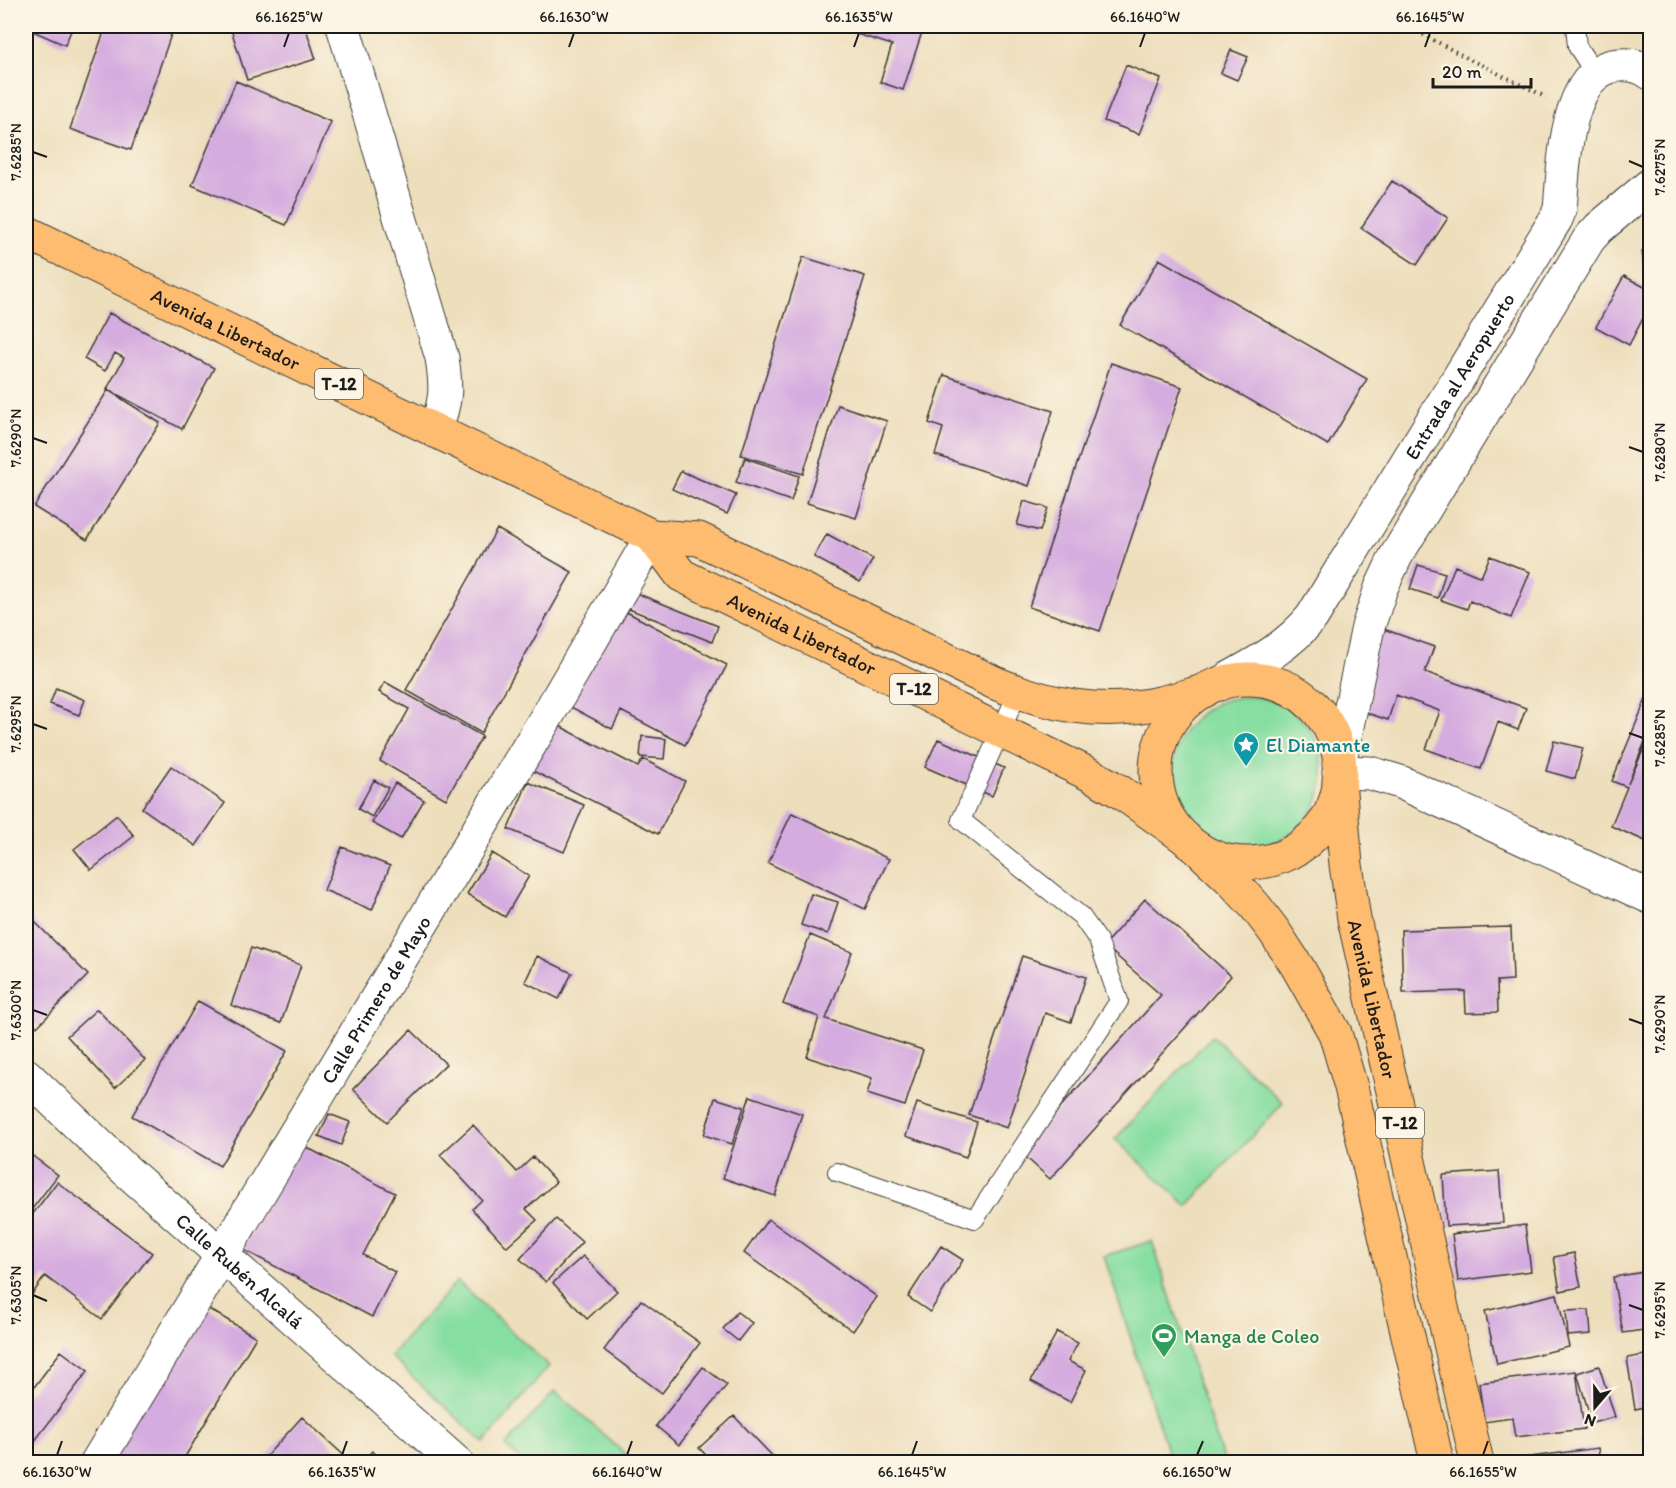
<svg xmlns="http://www.w3.org/2000/svg" width="1676" height="1488" font-family="Itim,sans-serif">
<rect width="100%" height="100%" fill="#fcf5e5"/>
<filter id="ink" filterUnits="userSpaceOnUse"><feTurbulence type="fractalNoise" baseFrequency=".0167" numOctaves="2"/><feDisplacementMap in="SourceGraphic" scale="12" xChannelSelector="R" yChannelSelector="G"/><feConvolveMatrix kernelMatrix="1 2 1 2 8 2 1 2 1" color-interpolation-filters="sRGB"/></filter>
<filter id="wash" filterUnits="userSpaceOnUse"><feTurbulence type="fractalNoise" baseFrequency=".008" numOctaves="4" result="noise"/><feDisplacementMap in="SourceGraphic" scale="24" xChannelSelector="R" yChannelSelector="G"/><feGaussianBlur stdDeviation="1.35" result="paint"/><feColorMatrix in="noise" values="0 0 0 0 0 0 0 0 0 0 0 0 0 0 0 0 0 1.4 0 .05"/><feComposite in="paint" operator="in"/></filter>
<g filter="url(#wash)">
<rect width="100%" height="100%" fill="#eddebc"/>
<path fill="#87dea2" stroke="#527d5f" stroke-width="1.5" d="M1173 772a75 75 0 1 1 150 0a75 75 0 1 1-150 0Z
M1212,1036L1283,1103L1187,1206L1115,1139Z
M1152,1241L1224,1462H1171L1104,1256Z
M457,1281L549,1366L484,1443L390,1356Z
M555,1391L634,1462H523L505,1446Z"/>
<g id="blocks">
<path fill="#d5acdf" d="M26,26H73L65,45L26,28Z
M106,26H174L131,150L70,129Z
M230,26H305L316,59L247,80Z
M831,26H924L903,90L880,82L892,45Z
M1231,50L1248,57L1237,80L1221,73Z
M1126,65L1161,79L1139,134L1104,121Z
M236,81L331,122L286,225L192,185Z
M1392,181L1448,218L1417,265L1361,228Z
M1650,250V276H1645L1642,251Z
M803,257L865,276L803,474L741,455Z
M1159,259L1367,379L1328,445L1120,325Z
M1624,276L1650,290V305L1629,345L1596,327Z
M109,313L214,368L182,429L107,389L124,358L115,353L105,371L84,359Z
M1111,363L1182,387L1100,631L1029,607Z
M944,375L1053,411L1029,486L935,455L943,428L929,423Z
M108,390L160,423L87,540L34,507Z
M838,405L887,421L856,518L807,503Z
M745,458L799,476L791,501L736,482Z
M681,471L736,495L727,514L672,489Z
M1024,501L1048,508L1040,531L1017,525Z
M497,529L572,572L481,733L406,690Z
M827,534L873,559L860,582L814,557Z
M1490,556L1530,572L1511,618L1470,601L1467,609L1441,600L1455,566L1481,577Z
M1418,565L1445,573L1438,598L1410,589Z
M636,593L718,626L712,642L629,609Z
M621,609L727,665L685,745L621,711L612,729L569,706Z
M1378,627L1434,647L1425,672L1526,708L1518,730L1498,722L1481,769L1426,749L1440,711L1396,695L1388,720L1349,707Z
M385,682L482,736L446,799L380,761L409,709L379,692Z
M56,688L85,700L79,715L50,704Z
M1647,697L1650,698V735L1648,734L1628,784L1649,737L1650,738V843L1611,826L1627,787L1612,781Z
M548,720L638,767L643,759L685,781L658,834L525,767Z
M642,736L666,739L664,759L640,757Z
M938,739L1004,768L992,796L925,767Z
M1554,741L1583,748L1575,779L1546,771Z
M171,766L225,803L196,846L142,808Z
M374,780L388,788L372,817L358,809Z
M528,782L584,805L564,852L508,829Z
M395,783L424,800L401,839L372,823Z
M792,813L889,859L865,909L768,863Z
M117,815L134,836L91,870L74,849Z
M342,847L390,866L372,910L324,890Z
M492,853L529,876L505,917L467,894Z
M811,894L838,902L828,934L801,925Z
M1145,899L1231,976L1050,1179L1020,1152L1161,995L1104,945Z
M26,913L88,975L37,1027L26,1015Z
M1511,927L1513,980L1497,981L1498,1012L1466,1013L1465,991L1403,993L1401,930Z
M810,935L852,952L826,1019L923,1050L905,1106L867,1094L872,1078L807,1057L819,1017L783,1004Z
M251,948L301,965L281,1023L231,1005Z
M537,956L572,973L559,999L525,982Z
M1022,956L1086,977L1071,1022L1045,1013L1007,1128L969,1115Z
M198,1001L287,1051L220,1166L132,1116Z
M97,1009L145,1060L115,1088L67,1036Z
M411,1030L446,1064L387,1122L353,1089Z
M750,1096L802,1114L775,1196L723,1178Z
M715,1098L744,1107L732,1144L704,1135Z
M917,1103L977,1122L966,1157L906,1136Z
M329,1114L350,1122L341,1145L319,1136Z
M473,1125L517,1172L533,1157L556,1182L526,1209L537,1220L507,1247L472,1209L482,1200L440,1155Z
M298,1143L395,1193L363,1255L395,1272L372,1317L242,1249Z
M26,1151L58,1175L26,1217Z
M1499,1171L1503,1223L1446,1226L1443,1175Z
M57,1182L152,1253L102,1319L45,1276L26,1303V1223Z
M556,1219L582,1242L546,1282L520,1259Z
M768,1219L877,1297L853,1331L744,1253Z
M1525,1225L1531,1271L1458,1281L1452,1234Z
M941,1246L963,1260L930,1312L908,1297Z
M1574,1253L1581,1287L1560,1291L1554,1257Z
M583,1256L617,1291L587,1319L553,1283Z
M1650,1271V1329L1623,1333L1613,1277Z
M1557,1294L1569,1347L1497,1364L1485,1311Z
M641,1300L700,1343L662,1393L604,1350Z
M202,1305L256,1337L182,1462H107Z
M1589,1310L1591,1334L1568,1336L1566,1311Z
M737,1312L752,1323L738,1341L723,1329Z
M1057,1332L1078,1343L1068,1361L1086,1370L1070,1402L1031,1381Z
M61,1351L88,1371L31,1446L26,1442V1391L29,1394Z
M1650,1354V1406L1635,1409L1627,1358Z
M1599,1366L1615,1417L1592,1423L1577,1373Z
M703,1367L727,1385L679,1445L656,1426Z
M1576,1371L1584,1429L1515,1437L1512,1418L1484,1422L1479,1383Z
M734,1416L778,1462H713L699,1448Z
M302,1417L350,1461L349,1462H261Z
M1650,1437V1462L1643,1439Z
M1598,1448L1600,1462H1523V1458Z
M372,1451L386,1462H362Z"/>
</g>
</g>
<g filter="url(#ink)">
<use href="#blocks" fill-opacity="0" stroke="#3b3934" stroke-width="1.5"/>
<g fill="none" stroke-linecap="round" stroke-linejoin="round">
<defs>
<path id="lane" d="M1575,26L1577,46L1595,74
M837,1172L975,1219L1119,1001L1098,940L1081,916L961,820L1018,692"/>
<g id="street">
<path d="M343,26L442,358C447,390 446,401 435,431"/>
<path id="s1" d="M1219,684C1253,665 1287,648 1312,617L1556,219L1560,209C1564,169 1564,67 1620,65C1632,64 1641,66 1650,73"/>
<path d="M1339,764L1368,627L1381,588L1396,556L1589,239L1599,228L1650,185"/>
<path d="M1339,772L1370,773L1400,782L1650,897"/>
<path id="s2" d="M26,1075L120,1165L456,1462"/>
<path id="s3" d="M97,1462L546,718L652,536"/>
</g>
<g id="highway">
<path id="s4" d="M26,232L652,536L699,539L995,683C1049,705 1100,716 1159,703C1174,700 1189,695 1204,691"/>
<path id="s5" d="M652,536L681,575L1091,775L1119,791L1184,837"/>
<circle cx="1248" cy="771" r="92"/>
<path id="s6" d="M1339,780L1346,865L1354,919L1477,1462"/>
<path d="M1197,848L1231,880L1255,906L1274,931L1297,966L1335,1033L1351,1087L1437,1462"/>
</g>
</defs>
<use href="#lane" stroke="#3b3934" stroke-width="20"/>
<use href="#street" stroke="#3b3934" stroke-width="35"/>
<use href="#highway" stroke="#3b3934" stroke-width="35"/>
<path stroke="#3b3934" stroke-width="4" stroke-dasharray="1.5 4.5" stroke-linecap="butt" d="M1407,26L1471,60L1546,97"/>
<use href="#lane" stroke="#fff" stroke-width="18"/>
<use href="#street" stroke="#fff" stroke-width="33"/>
<use href="#highway" stroke="#fdbc6f" stroke-width="33"/>
</g>
</g>
<path fill="none" stroke="#1c1c1c" stroke-width="2" d="M284,47L289,33M569,47L574,33M854,47L859,33M1140,47L1145,33M1425,47L1430,33M33,152L47,157M1629,161L1643,167M33,438L47,443M1629,447L1643,452M33,724L47,729M1629,733L1643,738M33,1010L47,1015M1629,1019L1643,1024M33,1295L47,1301M1629,1305L1643,1310M57,1455L62,1441M342,1455L347,1441M627,1455L632,1441M912,1455L917,1441M1197,1455L1203,1441M1483,1455L1488,1441"/>
<defs>
<symbol id="sight-pin" viewBox="-11 -11 22 30"><path d="M0 17L-7.5 6A9.5 9.5 0 1 1 7.5 6Z" fill="#0f9aa8" stroke="#fcf5e5"/><path d="M0-6L1.8-2.2L6-1.7L2.9 1.2L3.7 5.4L0 3.3L-3.7 5.4L-2.9 1.2L-6-1.7L-1.8-2.2Z" fill="#fff"/></symbol>
<symbol id="stadium-pin" viewBox="-11 -11 22 30"><path d="M0 17L-7.5 6A9.5 9.5 0 1 1 7.5 6Z" fill="#2e9e5b" stroke="#fcf5e5"/><path d="M0-5a6.5 5 0 1 0 0 10a6.5 5 0 1 0 0-10ZM-3.5-1.8h7v3.6h-7Z" fill="#fff"/></symbol>
</defs>
<g fill-rule="evenodd">
<use href="#sight-pin" x="1231" y="730" width="30" height="40"/>
<use href="#stadium-pin" x="1149" y="1321" width="30" height="40"/>
</g>
<g text-anchor="middle" dominant-baseline="central" stroke-width="4.5" stroke-linejoin="round" paint-order="stroke">
<g fill="#fcf5e5" stroke="#5f5d58" stroke-width="1.5">
<rect x="315" y="369" width="48" height="30" rx="4.5"/>
<rect x="890" y="674" width="48" height="30" rx="4.5"/>
<rect x="1376" y="1108" width="48" height="30" rx="4.5"/>
</g>
<g font-size="18" font-weight="bold" fill="#1c1c1c">
<text x="339" y="384">T-12</text>
<text x="914" y="689">T-12</text>
<text x="1400" y="1123">T-12</text>
</g>
<g font-size="20" fill="#1c1c1c" stroke="#fcf5e5">
<text stroke="none"><textPath href="#s4" startOffset="222">Avenida Libertador</textPath></text>
<text stroke="none"><textPath href="#s1" startOffset="398">Entrada al Aeropuerto</textPath></text>
<text stroke="none"><textPath href="#s5" startOffset="183">Avenida Libertador</textPath></text>
<text stroke="none"><textPath href="#s3" startOffset="540">Calle Primero de Mayo</textPath></text>
<text stroke="none"><textPath href="#s6" startOffset="222">Avenida Libertador</textPath></text>
<text stroke="none"><textPath href="#s2" startOffset="290">Calle Rubén Alcalá</textPath></text>
</g>
<g font-size="20" fill="#0d838f" stroke="#fcf5e5" text-anchor="start">
<text x="1266" y="745">El Diamante</text>
</g>
<g font-size="20" fill="#27864d" stroke="#fcf5e5" text-anchor="start">
<text x="1184" y="1336">Manga de Coleo</text>
</g>
</g>
<rect width="1676" height="1488" fill="none" stroke="#fcf5e5" stroke-width="66"/>
<g transform="translate(1595 1407) rotate(200)" stroke="#fcf5e5" stroke-width="4.5" paint-order="stroke">
<path d="M0-4.5L10 22L0 15L-10 22Z" fill="#1c1c1c"/>
<text y="-9" font-size="16" font-weight="bold" text-anchor="middle" fill="#1c1c1c">N</text>
</g>
<path d="M1433 78v9h98v-9" fill="none" stroke="#1c1c1c" stroke-width="3"/>
<text x="1442" y="78" font-size="18" fill="#1c1c1c" stroke="#fcf5e5" stroke-width="4.5" paint-order="stroke">20 m</text>
<rect x="33" y="33" width="1610" height="1422" fill="none" stroke="#1c1c1c" stroke-width="2"/>
<g font-size="15" text-anchor="middle" fill="#1c1c1c">
<text x="289" y="22">66.1625°W</text>
<text x="574" y="22">66.1630°W</text>
<text x="859" y="22">66.1635°W</text>
<text x="1145" y="22">66.1640°W</text>
<text x="1430" y="22">66.1645°W</text>
<text transform="translate(16 152) rotate(-90)" y="5">7.6285°N</text>
<text transform="translate(1660 167) rotate(-90)" y="5">7.6275°N</text>
<text transform="translate(16 438) rotate(-90)" y="5">7.6290°N</text>
<text transform="translate(1660 452) rotate(-90)" y="5">7.6280°N</text>
<text transform="translate(16 724) rotate(-90)" y="5">7.6295°N</text>
<text transform="translate(1660 738) rotate(-90)" y="5">7.6285°N</text>
<text transform="translate(16 1010) rotate(-90)" y="5">7.6300°N</text>
<text transform="translate(1660 1024) rotate(-90)" y="5">7.6290°N</text>
<text transform="translate(16 1295) rotate(-90)" y="5">7.6305°N</text>
<text transform="translate(1660 1310) rotate(-90)" y="5">7.6295°N</text>
<text x="57" y="1477">66.1630°W</text>
<text x="342" y="1477">66.1635°W</text>
<text x="627" y="1477">66.1640°W</text>
<text x="912" y="1477">66.1645°W</text>
<text x="1197" y="1477">66.1650°W</text>
<text x="1483" y="1477">66.1655°W</text>
</g>
</svg>
